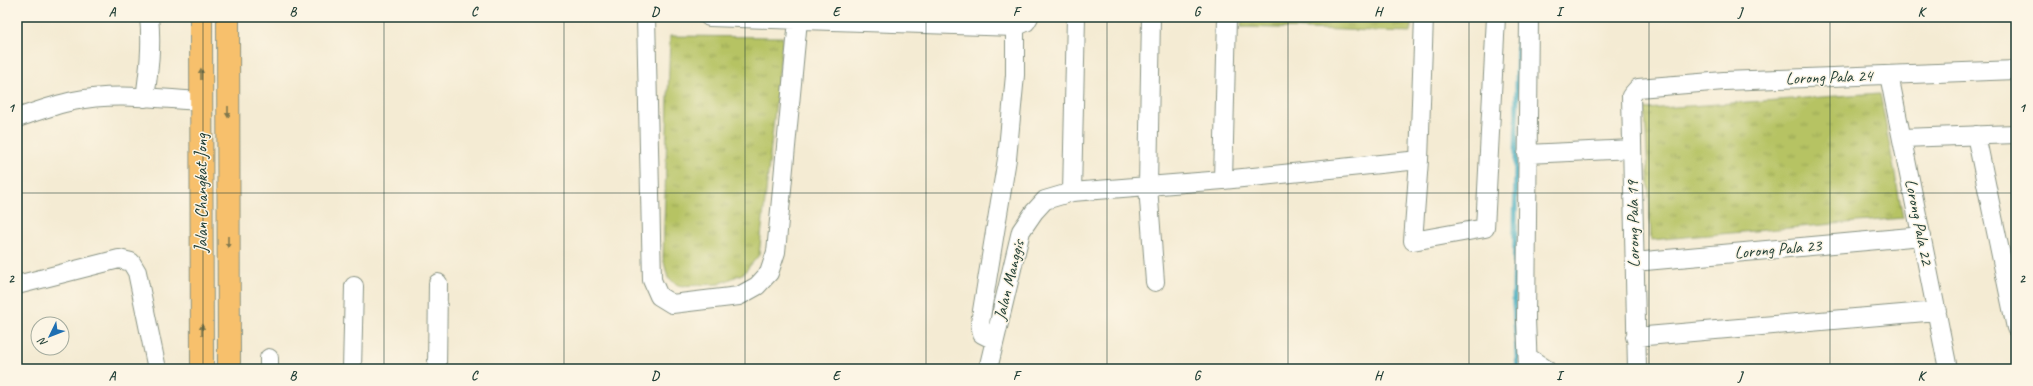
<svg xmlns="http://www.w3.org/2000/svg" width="2033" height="386" font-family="Caveat,sans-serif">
<defs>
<pattern id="park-tufts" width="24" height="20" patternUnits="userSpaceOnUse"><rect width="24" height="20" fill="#b6c364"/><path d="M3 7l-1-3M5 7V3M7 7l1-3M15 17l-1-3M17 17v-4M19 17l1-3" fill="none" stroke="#93a053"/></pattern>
</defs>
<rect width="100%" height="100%" fill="#fcf5e5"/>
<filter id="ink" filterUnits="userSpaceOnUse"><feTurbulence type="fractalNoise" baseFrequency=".025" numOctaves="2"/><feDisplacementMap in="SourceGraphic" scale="8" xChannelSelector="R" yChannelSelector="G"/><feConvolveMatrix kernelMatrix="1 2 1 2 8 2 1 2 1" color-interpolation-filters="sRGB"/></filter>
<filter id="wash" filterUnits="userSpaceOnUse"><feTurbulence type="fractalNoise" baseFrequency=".012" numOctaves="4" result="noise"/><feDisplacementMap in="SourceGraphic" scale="16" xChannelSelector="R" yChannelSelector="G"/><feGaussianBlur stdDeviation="0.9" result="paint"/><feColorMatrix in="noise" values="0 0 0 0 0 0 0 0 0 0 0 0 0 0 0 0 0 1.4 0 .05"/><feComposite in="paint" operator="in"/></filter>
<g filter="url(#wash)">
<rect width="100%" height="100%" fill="#f4ebd3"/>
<path fill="url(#park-tufts)" stroke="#6a804c" d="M1242,17H1412L1411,32L1241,27Z
M670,36L783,37L759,255L744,273L719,284L678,286L668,278L663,258Z
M1880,93L1903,218L1651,240L1645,109Z"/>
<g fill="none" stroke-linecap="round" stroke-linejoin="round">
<path stroke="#41acc0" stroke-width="5" d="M1518,17L1514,304L1518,369"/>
</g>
</g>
<g filter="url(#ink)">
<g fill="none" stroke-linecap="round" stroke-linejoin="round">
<defs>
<path id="minor" d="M646,17L652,280L659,296L672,304L739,296L757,286L769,273L776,252L798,20
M709,17L1015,27L1026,22L1029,17
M1151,17L1148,186L1155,282
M1424,17L1419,160L1413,241L1485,228L1496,17
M1889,75L1948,369
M145,98C149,70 152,45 149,17
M17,118C35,112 54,105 73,101C114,92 160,99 201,101
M1976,135L2016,328
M1902,138L2016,134
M1527,154L1632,149
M1223,180L1227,17
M1072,192L1076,17
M1634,262L1922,236
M17,285L119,259L131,262L137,272L157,369
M1635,337L1937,311
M994,340L982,334L980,323L1007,159L1015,75V27
M1528,357L1546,369
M269,369V358
M352,369L354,286
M437,369L438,283
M988,369L1021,231L1034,212L1045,200L1072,192L1223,180L1419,160
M1528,369L1526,319L1529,17
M1637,369L1631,96L1638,88L1724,81L2016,70"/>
<path id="highway" d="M201,17L202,369
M228,17L229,369"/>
</defs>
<use href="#minor" stroke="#8a9484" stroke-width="20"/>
<use href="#highway" stroke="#8a9484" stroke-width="24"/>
<use href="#minor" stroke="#fff" stroke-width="18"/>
<use href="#highway" stroke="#f7c06c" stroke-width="22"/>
</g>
<defs><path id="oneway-solid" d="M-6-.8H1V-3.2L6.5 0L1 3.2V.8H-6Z"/></defs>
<g fill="#80784d">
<use href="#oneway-solid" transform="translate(201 74) rotate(-90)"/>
<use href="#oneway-solid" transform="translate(228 112) rotate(90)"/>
<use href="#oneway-solid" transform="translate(228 242) rotate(90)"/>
<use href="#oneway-solid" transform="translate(202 330) rotate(-90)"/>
</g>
</g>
<path fill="none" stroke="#1f3d34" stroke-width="1" stroke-opacity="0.55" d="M203,17V369M384,17V369M564,17V369M745,17V369M926,17V369M1107,17V369M1288,17V369M1469,17V369M1649,17V369M1830,17V369M17,193H2016"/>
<g text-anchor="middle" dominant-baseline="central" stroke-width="3" stroke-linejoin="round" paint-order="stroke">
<g font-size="17" fill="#1f3d34" stroke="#fcf5e5">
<text transform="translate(1829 77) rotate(-2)">Lorong Pala 24</text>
<text transform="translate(201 193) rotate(-90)">Jalan Changkat Jong</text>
<text transform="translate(1919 222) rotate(79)">Lorong Pala 22</text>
<text transform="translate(1633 224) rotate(-91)">Lorong Pala 19</text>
<text transform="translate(1778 249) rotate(-5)">Lorong Pala 23</text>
<text transform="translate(1009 280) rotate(-76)">Jalan Manggis</text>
</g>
</g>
<rect width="2033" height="386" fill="none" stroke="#fcf5e5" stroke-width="44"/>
<g transform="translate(50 336) rotate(227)"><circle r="19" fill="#fcf5e5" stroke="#a4ab9e"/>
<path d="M0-3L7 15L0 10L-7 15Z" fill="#1f6fb2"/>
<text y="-6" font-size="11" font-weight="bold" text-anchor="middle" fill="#1f3d34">N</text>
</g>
<rect x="22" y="22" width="1989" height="342" fill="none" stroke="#1f3d34" stroke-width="1.5"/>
<g font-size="13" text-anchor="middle" font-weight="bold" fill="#1f3d34">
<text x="112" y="16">A</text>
<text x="293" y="16">B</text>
<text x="474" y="16">C</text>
<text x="655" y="16">D</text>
<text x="836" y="16">E</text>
<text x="1016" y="16">F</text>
<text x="1197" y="16">G</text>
<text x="1378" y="16">H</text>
<text x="1559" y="16">I</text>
<text x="1740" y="16">J</text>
<text x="1921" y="16">K</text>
<text x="11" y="112">1</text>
<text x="2022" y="112">1</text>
<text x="11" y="283">2</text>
<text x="2022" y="283">2</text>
<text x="112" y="380">A</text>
<text x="293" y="380">B</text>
<text x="474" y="380">C</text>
<text x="655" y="380">D</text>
<text x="836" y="380">E</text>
<text x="1016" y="380">F</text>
<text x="1197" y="380">G</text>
<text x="1378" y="380">H</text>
<text x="1559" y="380">I</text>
<text x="1740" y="380">J</text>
<text x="1921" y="380">K</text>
</g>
</svg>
